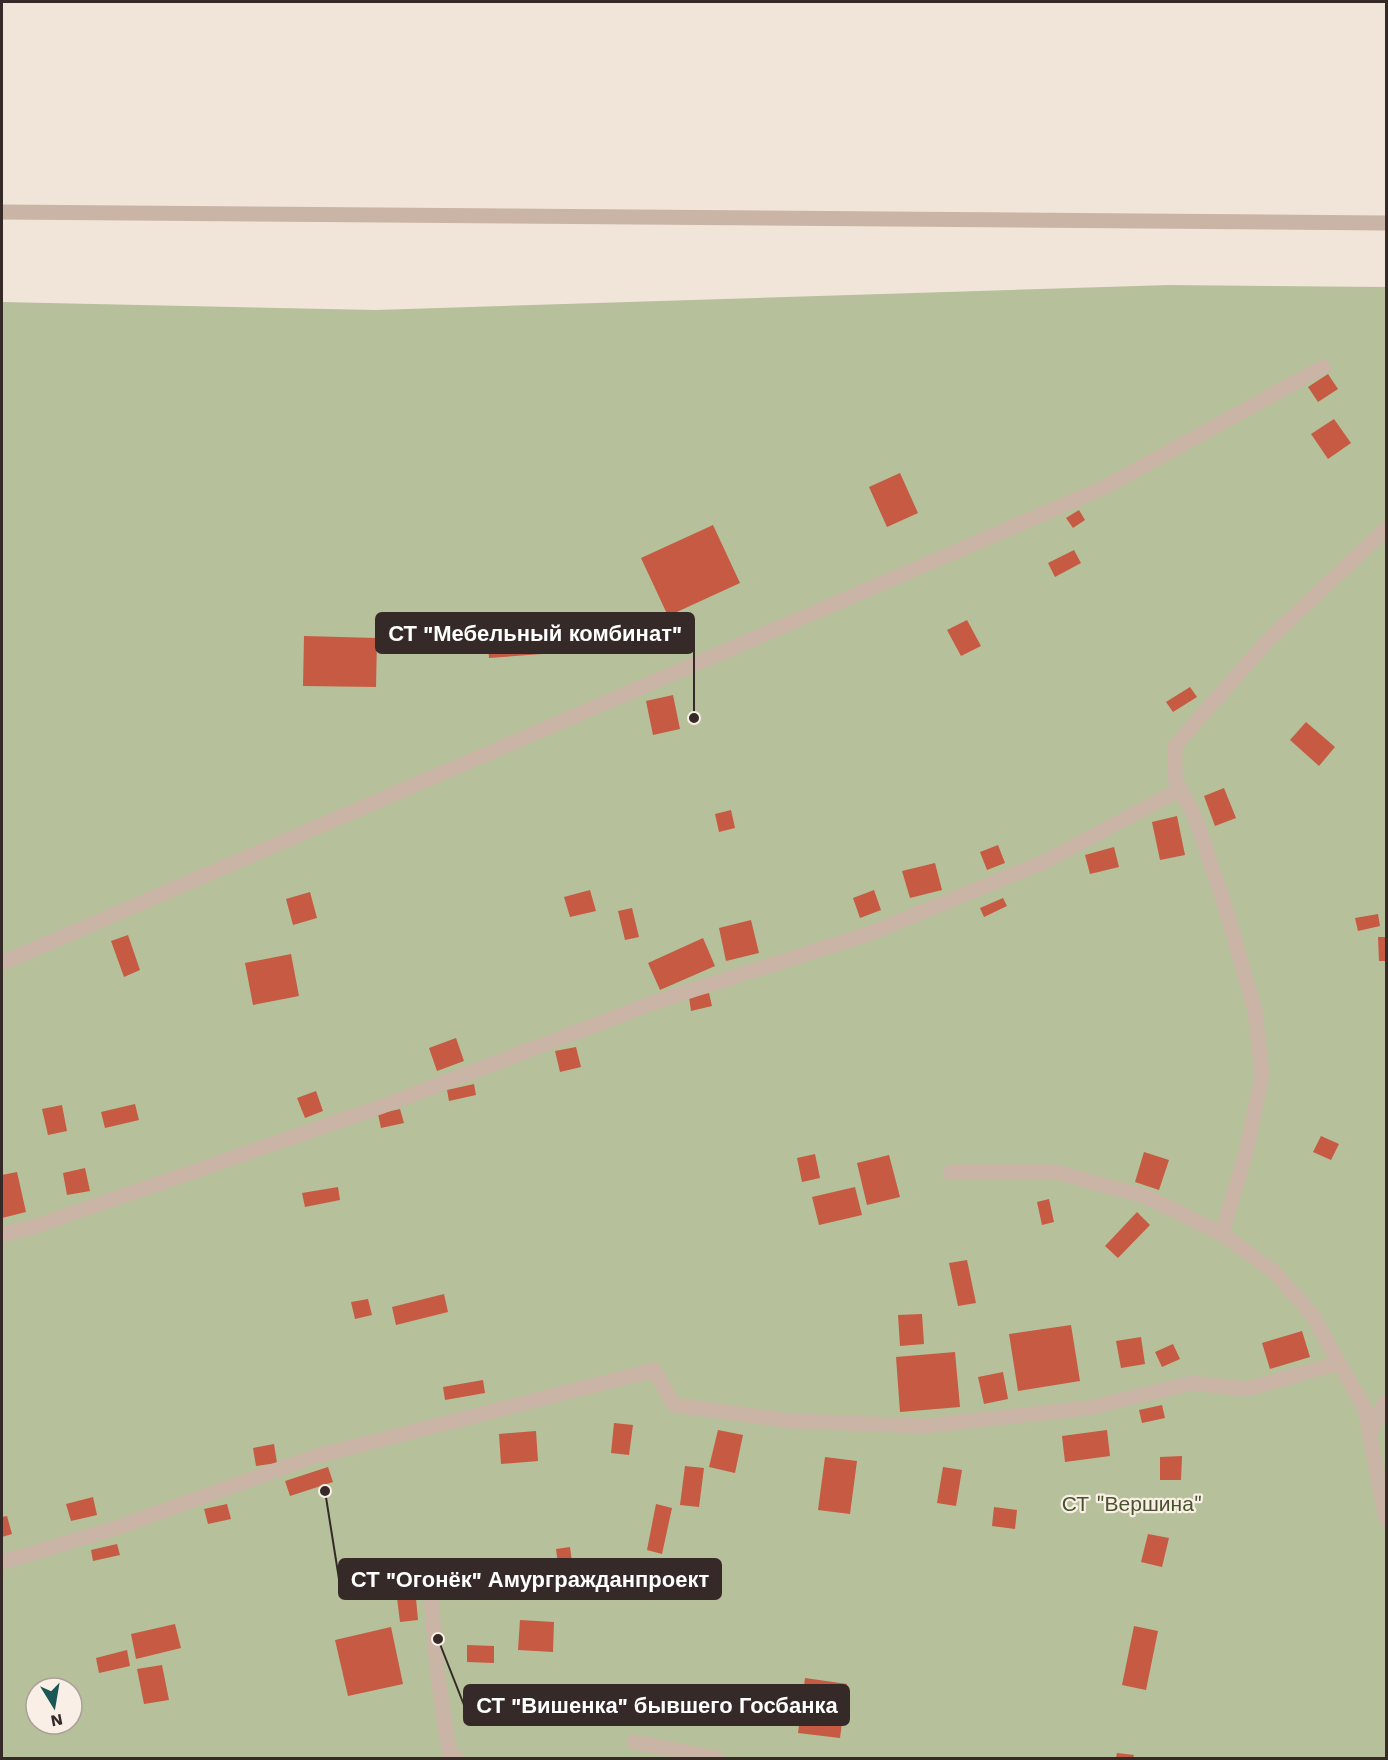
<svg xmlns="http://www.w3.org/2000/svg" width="1388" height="1760" font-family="'Work Sans',sans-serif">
<rect width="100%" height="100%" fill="#f1e5da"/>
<path fill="#b6c09a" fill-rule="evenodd" d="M1169,285L1386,287V1758H2V302L376,310ZM36,1688H72V1724H36Z"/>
<path fill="#c65a43" d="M1328,374L1338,389L1318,402L1308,387Z
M1334,419L1351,443L1328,459L1311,434Z
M900,473L918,513L887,527L869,487Z
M1079,510L1085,520L1073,528L1066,518Z
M713,525L740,583L668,616L641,558Z
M1074,550L1081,563L1055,577L1048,563Z
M539,612L542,654L489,658L485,617Z
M967,620L981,646L961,656L947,630Z
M304,636L377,638L376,687L303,686Z
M1190,687L1197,697L1173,712L1166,702Z
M673,695L680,729L653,735L646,701Z
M1306,722L1335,747L1319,766L1290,740Z
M1224,788L1236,818L1215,826L1204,796Z
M731,810L735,828L719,832L715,814Z
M1177,816L1185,855L1160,860L1152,822Z
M998,845L1005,863L987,870L980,852Z
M1114,847L1119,867L1090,874L1085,855Z
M935,863L942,890L910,898L902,871Z
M590,890L596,911L570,917L564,897Z
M874,890L881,910L860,918L853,898Z
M310,892L317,918L293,925L286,899Z
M1003,898L1007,906L984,917L980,908Z
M632,908L639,937L625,940L618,911Z
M1378,914L1380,926L1358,931L1355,918Z
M751,920L759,953L726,961L719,928Z
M128,935L140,970L124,977L111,941Z
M1378,937H1386V961H1379Z
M703,938L715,966L660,990L648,963Z
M291,954L299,996L253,1005L245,963Z
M709,993L712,1006L691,1011L689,997Z
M456,1038L464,1061L437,1071L429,1048Z
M576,1047L581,1067L560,1072L555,1051Z
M474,1084L476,1095L449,1101L447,1090Z
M316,1091L323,1111L305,1118L297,1098Z
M135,1104L139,1120L105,1128L101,1112Z
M62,1105L67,1131L48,1135L42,1109Z
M400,1109L404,1123L381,1128L378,1114Z
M1321,1136L1339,1144L1331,1160L1313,1152Z
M1144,1152L1169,1160L1159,1190L1135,1182Z
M815,1154L820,1178L802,1182L797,1158Z
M889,1155L900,1197L867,1205L857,1163Z
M85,1168L90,1191L67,1195L63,1173Z
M17,1172L26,1212L2,1218V1175Z
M338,1187L340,1200L305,1207L302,1193Z
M855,1187L862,1215L819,1225L812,1197Z
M1049,1199L1054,1222L1042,1225L1037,1202Z
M1137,1212L1150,1225L1118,1258L1105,1246Z
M967,1260L976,1303L958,1306L949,1263Z
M444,1294L448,1312L396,1325L392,1307Z
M368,1299L372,1315L355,1319L351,1302Z
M922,1314L924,1344L900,1346L898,1315Z
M1071,1325L1080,1381L1018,1391L1009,1334Z
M1302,1331L1310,1357L1270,1369L1262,1343Z
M1141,1337L1145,1364L1121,1368L1116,1341Z
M1173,1344L1180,1359L1162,1367L1155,1352Z
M955,1352L960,1407L900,1412L896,1357Z
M1003,1372L1008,1399L984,1404L978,1377Z
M483,1380L485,1393L445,1400L443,1387Z
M1162,1405L1165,1418L1142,1423L1139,1410Z
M614,1423L633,1425L629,1455L611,1453Z
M718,1430L743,1435L735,1473L709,1467Z
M1107,1430L1110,1456L1065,1462L1062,1436Z
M536,1431L538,1461L501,1464L499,1434Z
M274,1444L277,1463L256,1466L253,1448Z
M1182,1456L1181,1480H1160V1457Z
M825,1457L857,1461L850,1514L818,1510Z
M685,1466L704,1468L699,1507L680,1505Z
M328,1467L333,1482L290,1496L285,1481Z
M943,1467L962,1470L956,1506L937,1503Z
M93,1497L97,1515L71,1521L66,1504Z
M227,1504L231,1519L208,1524L204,1509Z
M656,1504L672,1508L662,1554L647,1550Z
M994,1507L1017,1510L1015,1529L992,1526Z
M7,1516L12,1534L2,1537V1517Z
M1148,1534L1169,1538L1162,1567L1141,1562Z
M117,1544L120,1555L93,1561L91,1550Z
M570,1547L573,1570L559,1572L556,1549Z
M415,1588L418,1620L400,1622L396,1590Z
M520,1620L554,1622L553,1652L518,1650Z
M175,1624L181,1648L136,1659L131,1634Z
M1134,1626L1158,1631L1146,1690L1122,1685Z
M391,1627L403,1684L348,1696L335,1640Z
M467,1645L494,1646V1663L467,1662Z
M127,1650L130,1666L99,1673L96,1658Z
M162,1665L169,1700L144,1704L137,1669Z
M805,1678L847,1684L840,1738L798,1733Z
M1117,1753L1134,1755L1133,1758H1116Z"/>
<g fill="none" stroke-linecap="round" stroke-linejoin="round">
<path stroke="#c9b4a6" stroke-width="15" d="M1370,1433L1386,1402"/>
<path stroke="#c9b4a6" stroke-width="15" d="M2,212L1386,223
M2,963L1103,488L1323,367
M950,1172H1056L1147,1197L1222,1234L1273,1271L1311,1313L1365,1409L1386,1520
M1222,1234L1246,1152L1262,1076L1255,1011L1226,909L1196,819L1175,779V746L1267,641L1386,529
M2,1235L33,1227L380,1107L655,1002L871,933L1044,862L1181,789
M2,1562L113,1529L313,1457L654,1370L674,1405L792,1421L924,1426L1088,1408L1192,1383L1247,1389L1339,1363
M431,1597L437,1670L449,1752L456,1758
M634,1742L717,1758"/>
</g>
<g text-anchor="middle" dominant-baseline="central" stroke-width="4.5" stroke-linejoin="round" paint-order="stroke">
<g font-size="21" fill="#47542b" stroke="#f9efe6">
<text x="1132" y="1503">СТ "Вершина"</text>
</g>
</g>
<path fill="none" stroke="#352a27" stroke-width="2" d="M694 718L694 633M325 1491L339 1579M438 1639L464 1705"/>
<g fill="#352a27" stroke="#f9efe6" stroke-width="2">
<circle cx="694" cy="718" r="6"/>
<circle cx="325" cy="1491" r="6"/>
<circle cx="438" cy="1639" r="6"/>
</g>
<g fill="#352a27" stroke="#352a27" stroke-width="2">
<rect x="376" y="613" width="318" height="40" rx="6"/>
<rect x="339" y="1559" width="382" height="40" rx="6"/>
<rect x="464" y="1685" width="385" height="40" rx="6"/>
</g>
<g font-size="22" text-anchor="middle" font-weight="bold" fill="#fff">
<text x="535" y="641">СТ "Мебельный комбинат"</text>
<text x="530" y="1587">СТ "Огонёк" Амургражданпроект</text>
<text x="657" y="1713">СТ "Вишенка" бывшего Госбанка</text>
</g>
<rect width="1388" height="1760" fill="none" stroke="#352a27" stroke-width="6"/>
<g transform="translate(54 1706) rotate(169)"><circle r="28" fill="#f9efe6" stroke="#aba09a" stroke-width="1.5"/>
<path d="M0-4.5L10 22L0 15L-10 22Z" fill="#1c5757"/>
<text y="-9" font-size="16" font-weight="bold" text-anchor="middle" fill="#352a27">N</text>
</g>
</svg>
